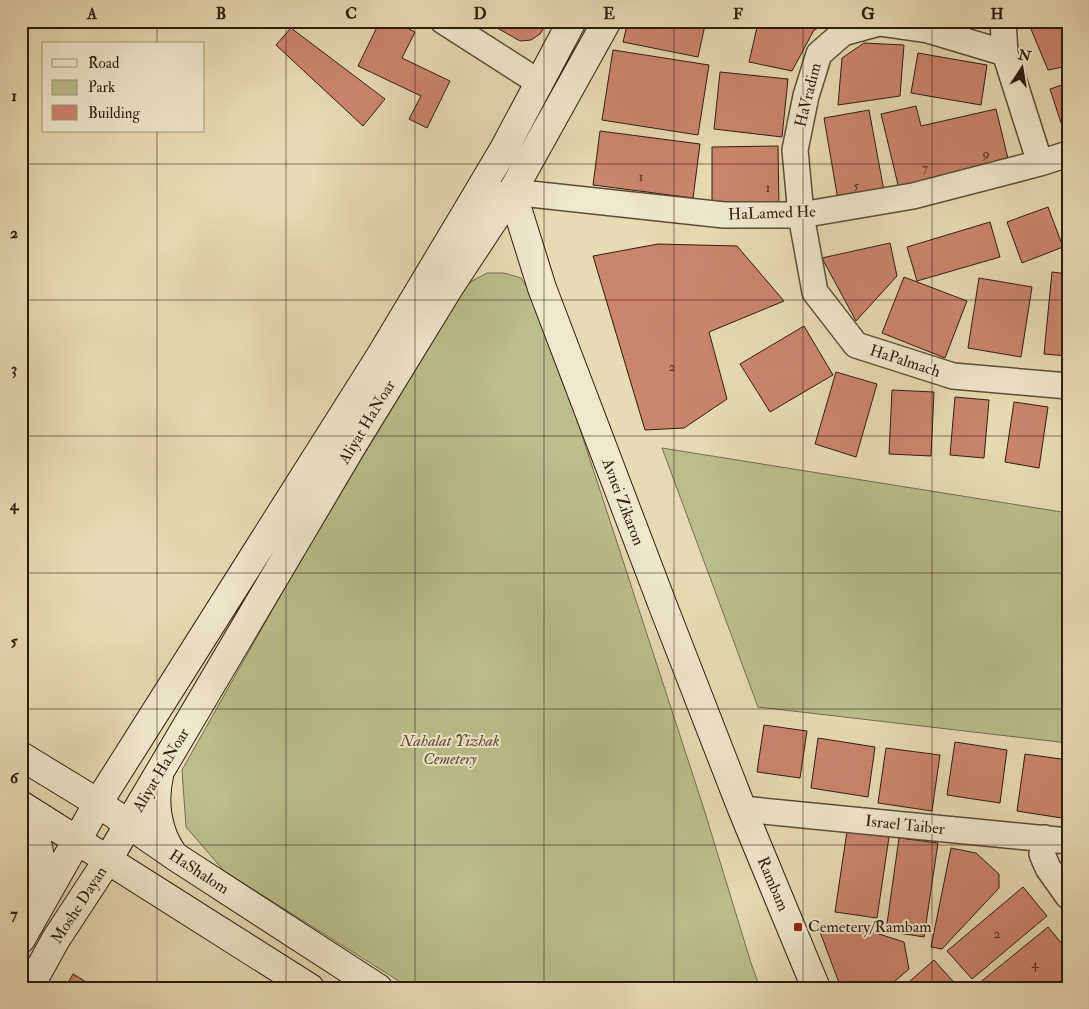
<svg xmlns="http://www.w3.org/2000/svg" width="1089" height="1009" font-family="'IM FELL Double Pica',serif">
<rect width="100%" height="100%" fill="#e8dab2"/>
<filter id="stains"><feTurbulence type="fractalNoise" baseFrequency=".004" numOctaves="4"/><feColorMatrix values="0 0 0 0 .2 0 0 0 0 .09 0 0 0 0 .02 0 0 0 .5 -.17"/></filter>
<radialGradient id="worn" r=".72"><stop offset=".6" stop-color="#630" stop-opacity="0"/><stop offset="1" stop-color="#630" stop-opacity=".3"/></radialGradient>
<path fill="#b9be8a" stroke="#736d4e" d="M487,273H504L521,278L530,292L564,380L703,806L751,963L760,988H410L224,871L186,827L182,770L341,488L461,287Z
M662,448L1068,513V743L758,707Z"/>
<path fill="#cb856c" stroke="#2d1c12" d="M380,21H393L415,32L402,58L450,81L427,128L409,119L421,96L358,66Z
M495,21H548L540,34L531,40L520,41L492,25Z
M628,21H685L705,25L698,57L623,42Z
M760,21H832L814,30L792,71L749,62L758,23Z
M958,21H985L984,26Z
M1068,21V66L1048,70L1028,22Z
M291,28L385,99L363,126L276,45Z
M864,43L904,45L900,96L838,105L842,58Z
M613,50L709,65L698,135L602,120Z
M918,53L987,65L981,105L911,93Z
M720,72L788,79L782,137L714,129Z
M1068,83V141H1067L1050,89Z
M916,106L921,126L996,109L1009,163L899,189L881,114Z
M869,110L884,191L838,200L824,118Z
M600,131L700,144L693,198L593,185Z
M778,146L779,208H712V147Z
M1048,207L1063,247L1022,263L1007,222Z
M990,222L1000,257L917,281L907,247Z
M890,243L897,276L856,321L822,258Z
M658,244L737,246L784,301L709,332L727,399L684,428L645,430L593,256Z
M1052,272L1068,274V356L1044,354Z
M904,277L967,301L945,358L882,333Z
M979,278L1032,287L1021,357L968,348Z
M804,326L833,375L770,412L740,364Z
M836,372L877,384L856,457L815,444Z
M892,390L934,392L931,456L889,454Z
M955,397L989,400L984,458L950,455Z
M1014,402L1048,407L1039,468L1005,462Z
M764,725L807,731L800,778L757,772Z
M818,738L875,747L868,797L811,788Z
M955,742L1007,750L1000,803L947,795Z
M886,748L940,755L932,811L878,803Z
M1025,754L1068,760V819L1017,811Z
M847,831L889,837L877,918L835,912Z
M899,838L938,843L924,937L886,931Z
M951,848L976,853L999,874V888L942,949L931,947Z
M1023,887L1047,916L972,979L947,951Z
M817,924L851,925L904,942L909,969L887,988H841Z
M1048,927L1068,951V975L1052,988H981L978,984Z
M934,960L959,988H902Z
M73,974L96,988H65Z"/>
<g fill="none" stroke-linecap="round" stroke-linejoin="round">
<defs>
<path id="street" d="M443,21L540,83
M1003,21L1005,53
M1040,163L1005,53L928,30L879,23L843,33L819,54L806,96L795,150L801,215L815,292L856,345L953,376L1068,386
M472,203L512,192L724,215H801L913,196L1040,163L1068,154
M742,809L1068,841
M1044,838L1042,854L1048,868L1068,896"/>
<path id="secondary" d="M512,192L542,288L663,606L742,809L816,988
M21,756L98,803L176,857L378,988
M159,776C153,802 157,832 173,854
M21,805L310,988
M21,812C43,839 43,868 36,900
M21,939L98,803L381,355L472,203L504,149L572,21
M29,988L56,939L107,861L352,446L450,286L512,192L607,21"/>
</defs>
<use href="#street" stroke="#5c4c3a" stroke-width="28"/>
<use href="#secondary" stroke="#2d1c12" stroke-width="30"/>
<use href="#street" stroke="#f0e7cd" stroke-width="25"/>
<use href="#secondary" stroke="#f0e7cd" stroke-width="28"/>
</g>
<path fill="none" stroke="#2d1c12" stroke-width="1" stroke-opacity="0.55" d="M157,21V44M286,21V988M415,21V988M544,21V988M674,21V988M803,21V988M932,21V988M157,131V988M21,164H1068M21,300H1068M21,436H1068M21,573H1068M21,709H1068M21,845H1068"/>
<rect fill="#8f2418" stroke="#f0e7cd" stroke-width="2" x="793" y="922" width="10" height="10" rx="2.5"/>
<g text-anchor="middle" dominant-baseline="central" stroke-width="4" stroke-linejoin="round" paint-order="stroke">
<g font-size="14" fill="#543628">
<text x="986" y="153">9</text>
<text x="925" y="167">7</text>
<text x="641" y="176">1</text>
<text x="856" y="185">5</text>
<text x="768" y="187">1</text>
<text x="672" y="366">2</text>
<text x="997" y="933">2</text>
<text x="1035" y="963">4</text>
</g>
<g font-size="16" fill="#2d1c12" stroke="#f0e7cd">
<text transform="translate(808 95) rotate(-76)">HaVradim</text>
<text transform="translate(772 213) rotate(-2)">HaLamed He</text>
<text transform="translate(905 361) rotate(18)">HaPalmach</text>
<text transform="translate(367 422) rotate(-59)">Aliyat HaNoar</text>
<text transform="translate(623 502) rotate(69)">Avnei Zikaron</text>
<text transform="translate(161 770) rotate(-59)">Aliyat HaNoar</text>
<text transform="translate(905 825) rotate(6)">Israel Taiber</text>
<text transform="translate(199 872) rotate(33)">HaShalom</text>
<text transform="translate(773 884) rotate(67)">Rambam</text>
<text transform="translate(79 905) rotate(-57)">Moshe Dayan</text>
</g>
<g font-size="16" font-style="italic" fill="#574d36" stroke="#f0e7cd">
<text x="450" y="741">Nahalat Yizhak<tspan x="450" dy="18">Cemetery</tspan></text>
</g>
<g font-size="16" fill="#2d1c12" stroke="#f0e7cd" text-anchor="start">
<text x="808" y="927">Cemetery/Rambam</text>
</g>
</g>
<rect width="1089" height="1009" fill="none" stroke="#e8dab2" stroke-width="55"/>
<rect x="42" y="42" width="162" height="90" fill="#f0e7cd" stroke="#a29682"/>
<rect x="52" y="59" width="25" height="8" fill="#f0e7cd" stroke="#a29682"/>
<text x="88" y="68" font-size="15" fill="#2d1c12">Road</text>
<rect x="52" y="80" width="25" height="15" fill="#b9be8a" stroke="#a29682"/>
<text x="88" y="92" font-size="15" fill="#2d1c12">Park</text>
<rect x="52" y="105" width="25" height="15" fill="#cb856c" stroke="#a29682"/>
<text x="88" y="118" font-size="15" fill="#2d1c12">Building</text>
<g transform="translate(1022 68) rotate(12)" stroke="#f0e7cd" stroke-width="4" paint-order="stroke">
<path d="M0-4L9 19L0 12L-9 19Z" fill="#2d1c12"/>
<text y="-8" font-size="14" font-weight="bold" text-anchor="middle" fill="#2d1c12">N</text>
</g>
<rect x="28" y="28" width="1034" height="954" fill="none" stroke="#2d1c12" stroke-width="2"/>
<g font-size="16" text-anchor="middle" font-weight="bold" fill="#2d1c12">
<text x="92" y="19">A</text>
<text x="221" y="19">B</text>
<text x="351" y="19">C</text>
<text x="480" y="19">D</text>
<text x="609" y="19">E</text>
<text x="738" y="19">F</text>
<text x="868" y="19">G</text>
<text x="997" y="19">H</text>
<text x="14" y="101">1</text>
<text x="14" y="238">2</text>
<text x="14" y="374">3</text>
<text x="14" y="510">4</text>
<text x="14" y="646">5</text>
<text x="14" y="783">6</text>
<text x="14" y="919">7</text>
</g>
<rect width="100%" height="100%" filter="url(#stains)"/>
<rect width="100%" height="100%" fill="url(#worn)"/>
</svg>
